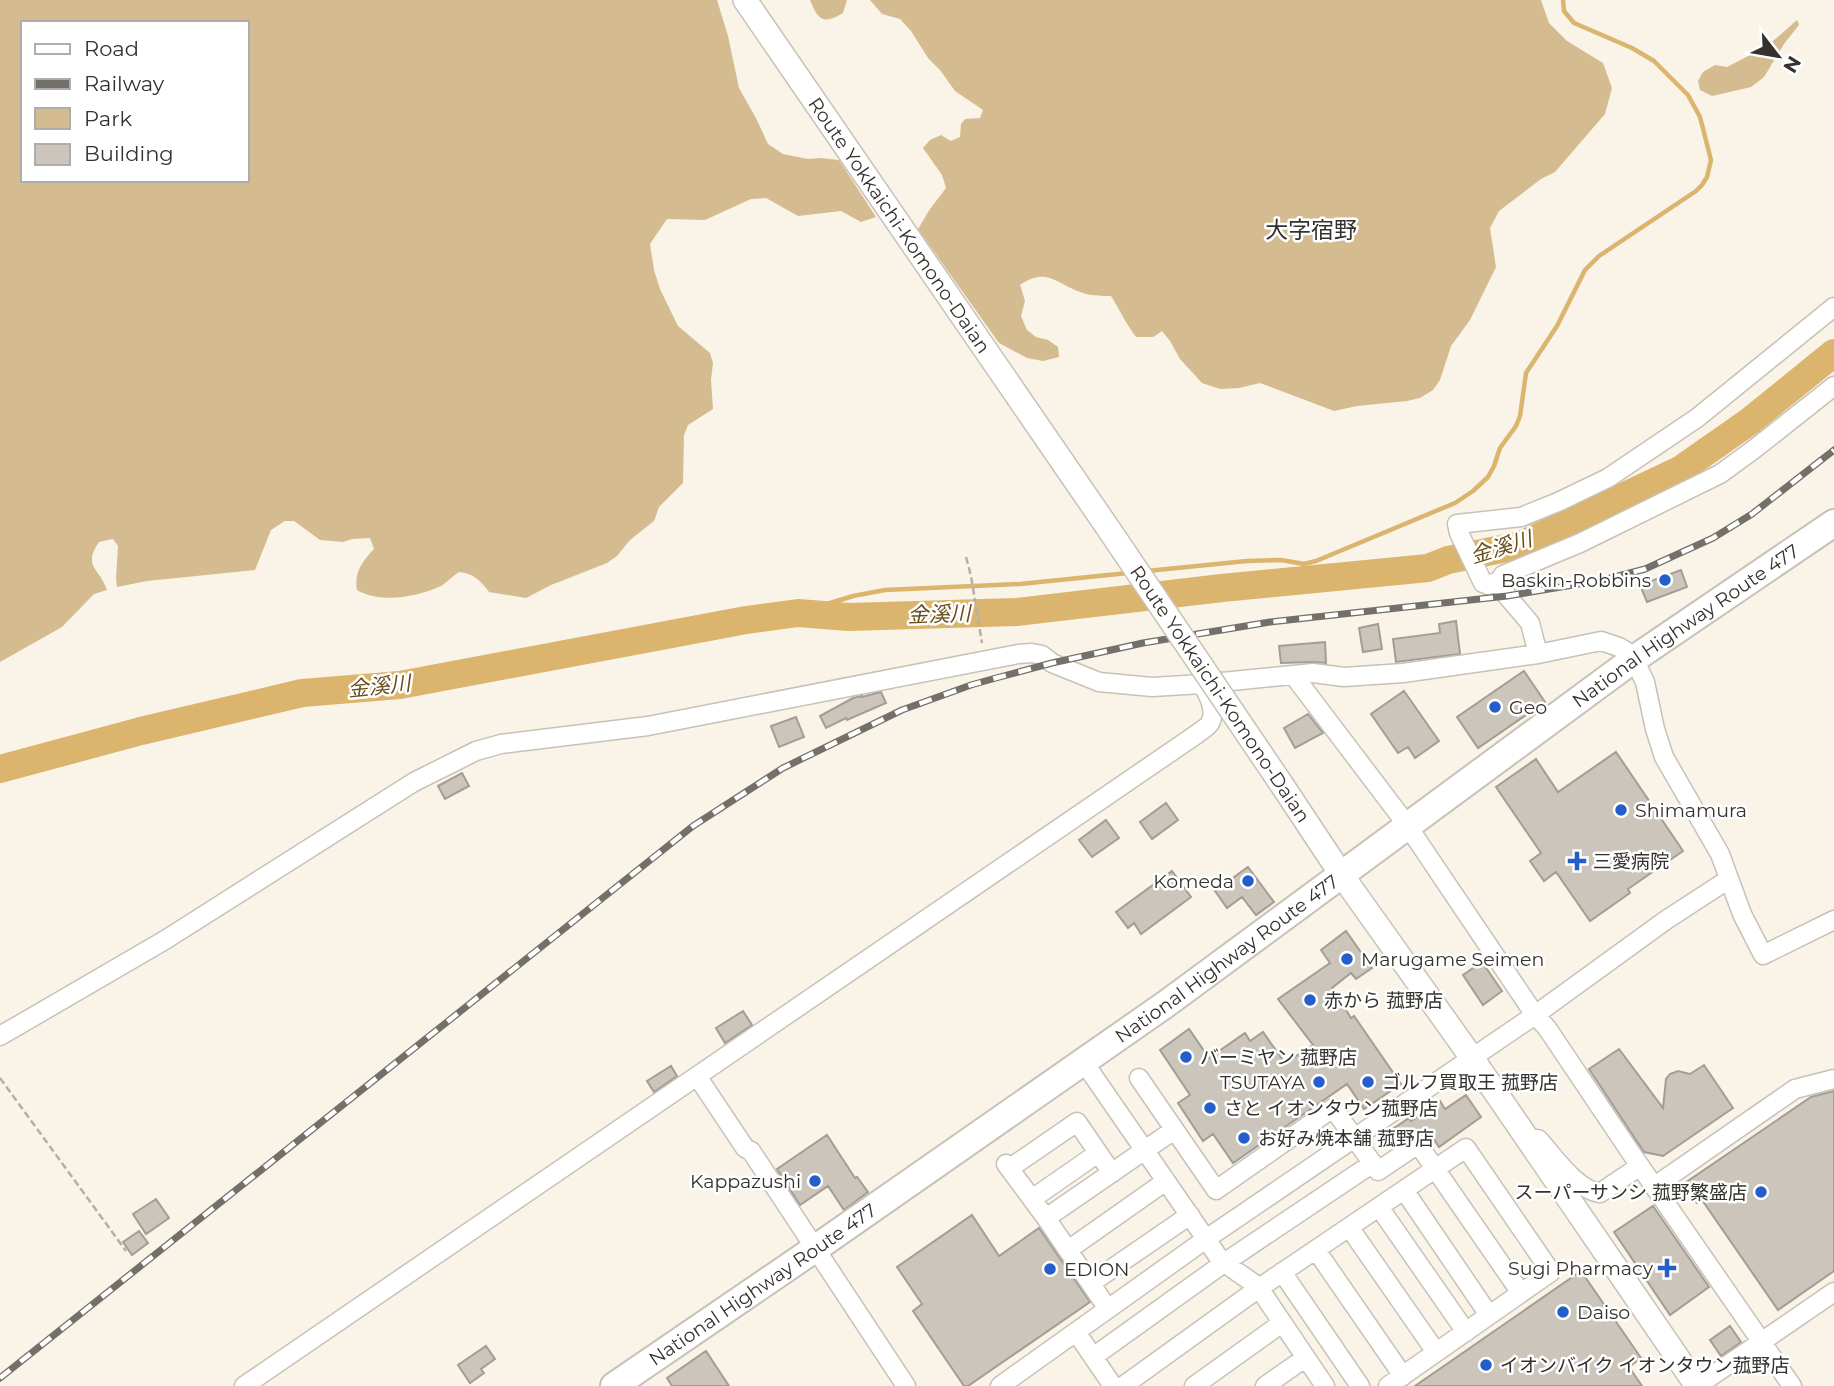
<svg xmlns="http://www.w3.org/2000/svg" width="1834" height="1386" font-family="Montserrat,'Noto Sans JP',sans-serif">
<rect width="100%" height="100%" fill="#f9f3e8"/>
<path fill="#d5bc90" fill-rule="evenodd" d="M0,0H717L728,36L739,88L756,118L768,144L783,154L808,159L821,158L839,160L876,217L861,222L841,211L798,216L766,198L751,199L705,220L667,219L650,244L654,270L660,289L678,326L710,353L713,363L711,380L713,409L688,425L684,435L683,483L659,507L654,521L630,540L617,556L607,563L551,585L526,598L489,592C481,581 473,573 459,572C453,576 447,582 441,586C416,597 381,604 357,590C354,572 362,562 374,549L370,538L352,539L343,542L320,540L294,521H285L271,530L255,570L147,581L117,587L116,579L118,546L113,539L99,542C82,567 100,568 107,590L94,594L62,627L0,662ZM23,23H247V180H23Z
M810,0H847L843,13C823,25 818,20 810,0Z
M870,0H1541L1549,23L1567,41L1603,63L1612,88L1605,114L1555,172L1541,179L1499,211L1490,228L1496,267L1470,320L1451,346L1440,380L1433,390L1420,398L1407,401L1357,406L1334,411L1260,383L1239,388L1220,389L1202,383L1180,359L1170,341L1162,331L1153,337H1136C1126,324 1120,310 1111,296C1102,296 1092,296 1083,293C1057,285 1048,266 1020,285L1025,301L1021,316L1027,330L1036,337L1048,340L1058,347L1059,357L1043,361L1027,358L999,343L918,229L930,209L946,188L942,175L923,148L930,140L941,135L951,141L960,137L961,124L965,119L980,118L983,110L955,91L940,70L928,58L911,31L900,19L882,14Z
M1797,20L1799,25L1784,44L1764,77L1751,87L1712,96L1700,90L1698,81L1703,72L1715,65L1727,67L1750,55L1773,41Z"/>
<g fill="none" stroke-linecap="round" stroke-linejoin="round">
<path stroke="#dbb46d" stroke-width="4.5" d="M1147,571L1247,561L1281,560L1304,564L1316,561L1455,503L1473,491L1488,477L1494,466L1500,448L1516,426L1520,416L1526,373L1557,326L1585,270L1599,256L1696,191L1702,185L1707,177L1711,160L1700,117L1688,95L1654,61L1632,48L1574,23L1564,11L1563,0
M798,613L853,596L885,590L1020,584L1128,573"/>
<path stroke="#dbb46d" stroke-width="28" d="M0,769L141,731L302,693L400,685L746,620L798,613L849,617L1016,612L1222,588L1428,568L1448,560L1521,545L1680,470L1750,421L1834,353"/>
</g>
<path fill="#cbc5bb" stroke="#a39d93" stroke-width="2" d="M1681,570L1687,587L1647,602L1640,585Z
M1456,621L1460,654L1396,662L1393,639L1440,633L1439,624Z
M1378,624L1382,649L1363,652L1359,628Z
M1325,642L1326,663L1312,662L1281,663L1279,646Z
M1524,671L1545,702L1478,748L1457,717Z
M1404,691L1439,741L1415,758L1408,747L1398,753L1371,714Z
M881,692L886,703L847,720L846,718L826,728L820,716L853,698L862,696V697Z
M1308,714L1323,733L1295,748L1284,728Z
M796,717L804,737L779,747L771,726Z
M1616,752L1683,851L1628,889L1630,893L1590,921L1556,872L1544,881L1530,861L1541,853L1496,787L1536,759L1558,792Z
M462,773L469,786L445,799L438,786Z
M1166,803L1178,820L1152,839L1140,822Z
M1106,820L1119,838L1092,857L1079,840Z
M1248,867L1274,902L1256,915L1242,897L1227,908L1215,891Z
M1172,871L1191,897L1141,934L1134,923L1128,928L1116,912Z
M1346,931L1372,968L1356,979L1351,973L1332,988L1351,1018L1354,1016L1401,1084L1364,1109L1347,1084L1233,1163L1213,1134L1203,1141L1178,1103L1190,1095L1160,1050L1189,1029L1209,1058L1245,1033L1250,1041L1263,1032L1285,1063L1313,1045L1278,999L1330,963L1321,950Z
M1482,962L1502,991L1483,1005L1463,975Z
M743,1011L752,1025L725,1043L716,1028Z
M1619,1049L1663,1108L1666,1079L1670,1074L1678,1071L1690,1074L1704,1065L1733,1108L1663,1156L1644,1152L1589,1069Z
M671,1066L677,1076L654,1092L647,1081Z
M1834,1091V1271L1778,1310L1702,1200L1697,1203L1682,1185L1811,1097Z
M1466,1095L1481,1117L1439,1147L1427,1129L1420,1133L1412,1135L1392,1148L1384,1135L1409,1118L1411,1121L1440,1101L1445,1109Z
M827,1135L855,1178L857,1177L868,1192L844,1210L828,1186L800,1205L777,1169Z
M156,1199L169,1218L146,1234L133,1214Z
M1653,1206L1709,1287L1670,1315L1614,1232Z
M972,1215L999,1256L1039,1228L1090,1302L968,1386H964L913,1311L922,1304L897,1267Z
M139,1231L148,1243L132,1255L123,1242Z
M1581,1271L1641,1358L1629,1367L1642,1386H1415Z
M1730,1326L1741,1342L1721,1356L1710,1340Z
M486,1346L495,1359L481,1369L484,1373L470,1383L458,1365Z
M706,1351L729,1386H672L667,1378Z"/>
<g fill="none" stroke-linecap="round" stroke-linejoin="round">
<defs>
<path id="minor" d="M1834,307L1697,418L1608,478L1558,502L1521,517L1457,524L1459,533L1483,583L1488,585L1499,581L1503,575L1580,543L1720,474L1753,450L1834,386
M1499,581L1507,596L1530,623L1538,654
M1294,676L1407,825L1535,1015L1547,1028L1631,1153L1792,1386
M0,1036L165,940L414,782L476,751L501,744L648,726L1018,654L1032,653L1042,655L1052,663L1099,682L1152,687L1202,684L1313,673L1344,677L1403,673L1538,654L1601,641L1619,647L1627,652L1634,659L1645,682L1655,729L1664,757L1720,854L1742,914L1763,955L1834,920
M1083,1061L1217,1255C1229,1269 1246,1276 1259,1288L1325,1386
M697,1076L745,1148L751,1151L906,1386
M1139,1078L1216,1190L1333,1108L1378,1171L1418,1144L1521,1293
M1538,1139C1554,1156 1576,1190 1600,1193L1640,1166
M1006,1164L1046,1218L1108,1309
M1010,1168L1077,1122L1112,1173
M1655,1186L1795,1089L1834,1079
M1404,1190L1489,1315
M1032,1199L1098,1153
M1379,1207L1466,1332
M1046,1218L1174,1130
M1349,1227L1436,1352
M1068,1250L1166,1181
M1316,1250L1403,1376
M1282,1272L1360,1386
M1091,1283L1190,1215
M1076,1332L1113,1386
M1093,1357L1224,1263L1373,1163
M244,1386L1197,734C1200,731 1208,727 1210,723C1217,711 1208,694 1202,684
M1000,1386L1206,1239L1535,1015L1666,920L1729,879
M1123,1386L1259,1288L1466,1148L1551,1272L1388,1386
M1194,1386L1282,1323
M1265,1386L1305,1358
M1697,1386L1834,1292"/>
<g id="major">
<path id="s1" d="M745,0L1110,531"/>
<path d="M1280,782L1341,874L1472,1058L1697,1386"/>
</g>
<g id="highway">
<path id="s2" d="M614,1386L816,1248L1166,1004L1634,659L1834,523"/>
</g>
</defs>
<use href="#minor" stroke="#c8c1b7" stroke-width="21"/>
<use href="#major" stroke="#c8c1b7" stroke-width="26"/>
<use href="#highway" stroke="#c8c1b7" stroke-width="30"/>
<path stroke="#b4afa7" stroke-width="2.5" stroke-dasharray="7 3.5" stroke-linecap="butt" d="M966,557L971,576L982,643
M0,1078L126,1251"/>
<use href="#minor" stroke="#fff" stroke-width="18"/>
<use href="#major" stroke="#fff" stroke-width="23"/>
<use href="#highway" stroke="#fff" stroke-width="26"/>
<defs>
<path id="rail" d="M0,1378L693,826L783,768L902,710L971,685L996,678L1052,663L1143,643L1270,622L1507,596L1603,580L1645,569L1713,538L1752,514L1834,450"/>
</defs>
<use href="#rail" stroke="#73706a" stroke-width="7"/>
<use href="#rail" stroke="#fff" stroke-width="4.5" stroke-dasharray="13" stroke-linecap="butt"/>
<defs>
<path id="major-bridge" d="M1110,531L1280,782"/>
</defs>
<use href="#major-bridge" stroke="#c8c1b7" stroke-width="26" stroke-linecap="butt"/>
<use href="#major-bridge" stroke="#fff" stroke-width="23"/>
</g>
<g fill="#245ecb" stroke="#fff" stroke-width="2.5">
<circle cx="1665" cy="580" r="7"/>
<circle cx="1495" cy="707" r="7"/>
<circle cx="1621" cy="810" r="7"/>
<path d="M1573.5 850.5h7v7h7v7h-7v7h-7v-7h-7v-7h7z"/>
<circle cx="1248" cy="881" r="7"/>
<circle cx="1347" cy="959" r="7"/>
<circle cx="1310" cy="1000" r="7"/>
<circle cx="1186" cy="1057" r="7"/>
<circle cx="1319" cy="1082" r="7"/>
<circle cx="1368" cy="1082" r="7"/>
<circle cx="1210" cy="1108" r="7"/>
<circle cx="1244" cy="1138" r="7"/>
<circle cx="815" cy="1181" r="7"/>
<circle cx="1761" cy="1192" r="7"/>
<path d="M1663.5 1257.5h7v7h7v7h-7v7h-7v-7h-7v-7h7z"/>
<circle cx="1050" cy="1269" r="7"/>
<circle cx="1563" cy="1312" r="7"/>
<circle cx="1486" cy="1365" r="7"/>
</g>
<g text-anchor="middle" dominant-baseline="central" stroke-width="5" stroke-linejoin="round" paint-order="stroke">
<g font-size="19" fill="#34322e" stroke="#fff">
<text stroke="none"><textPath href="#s1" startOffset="273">Route Yokkaichi-Komono-Daian</textPath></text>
<text stroke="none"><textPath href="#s2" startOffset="1314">National Highway Route 477</textPath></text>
<text transform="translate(1220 694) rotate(56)">Route Yokkaichi-Komono-Daian</text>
<text stroke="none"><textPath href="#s2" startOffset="747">National Highway Route 477</textPath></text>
<text stroke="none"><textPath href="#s2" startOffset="180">National Highway Route 477</textPath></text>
</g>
<g font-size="19" fill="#34322e" stroke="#fff" text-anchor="start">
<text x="1651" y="580" text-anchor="end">Baskin-Robbins</text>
<text x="1509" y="707">Geo</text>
<text x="1635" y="810">Shimamura</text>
<text x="1593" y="861">三愛病院</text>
<text x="1234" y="881" text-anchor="end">Komeda</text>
<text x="1361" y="959">Marugame Seimen</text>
<text x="1324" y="1000">赤から 菰野店</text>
<text x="1200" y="1057">バーミヤン 菰野店</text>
<text x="1305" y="1082" text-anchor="end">TSUTAYA</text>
<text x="1382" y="1082">ゴルフ買取王 菰野店</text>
<text x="1224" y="1108">さと イオンタウン菰野店</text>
<text x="1258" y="1138">お好み焼本舗 菰野店</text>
<text x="801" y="1181" text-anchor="end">Kappazushi</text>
<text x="1747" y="1192" text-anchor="end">スーパーサンシ 菰野繁盛店</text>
<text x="1653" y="1268" text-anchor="end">Sugi Pharmacy</text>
<text x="1064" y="1269">EDION</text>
<text x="1577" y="1312">Daiso</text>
<text x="1500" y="1365">イオンバイク イオンタウン菰野店</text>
</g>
<g font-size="21" font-style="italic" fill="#694e19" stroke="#fff">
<text transform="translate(1501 547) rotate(-17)">金溪川</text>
<text transform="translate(939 614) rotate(-2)">金溪川</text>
<text transform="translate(379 686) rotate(-6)">金溪川</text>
</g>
<g font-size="23" fill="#34322e" stroke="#fff">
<text x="1311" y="230">大字宿野</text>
</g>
</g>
<rect x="21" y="21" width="228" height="161" fill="#ffffff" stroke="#aeadab" stroke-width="2"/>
<rect x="35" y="44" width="35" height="10" fill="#ffffff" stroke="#aeadab" stroke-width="2"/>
<text x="84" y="56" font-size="21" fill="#34322e">Road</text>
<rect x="35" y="79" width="35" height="10" fill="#73706a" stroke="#aeadab" stroke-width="2"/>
<text x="84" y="91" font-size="21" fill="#34322e">Railway</text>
<rect x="35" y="108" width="35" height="21" fill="#d5bc90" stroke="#aeadab" stroke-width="2"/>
<text x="84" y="126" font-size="21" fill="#34322e">Park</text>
<rect x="35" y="144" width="35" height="21" fill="#cbc5bb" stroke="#aeadab" stroke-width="2"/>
<text x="84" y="161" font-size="21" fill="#34322e">Building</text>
<g transform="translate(1778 56) rotate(121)" stroke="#ffffff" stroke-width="5" paint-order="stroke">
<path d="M0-5L12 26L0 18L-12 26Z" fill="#34322e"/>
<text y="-10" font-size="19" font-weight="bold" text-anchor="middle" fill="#34322e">N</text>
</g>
</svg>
